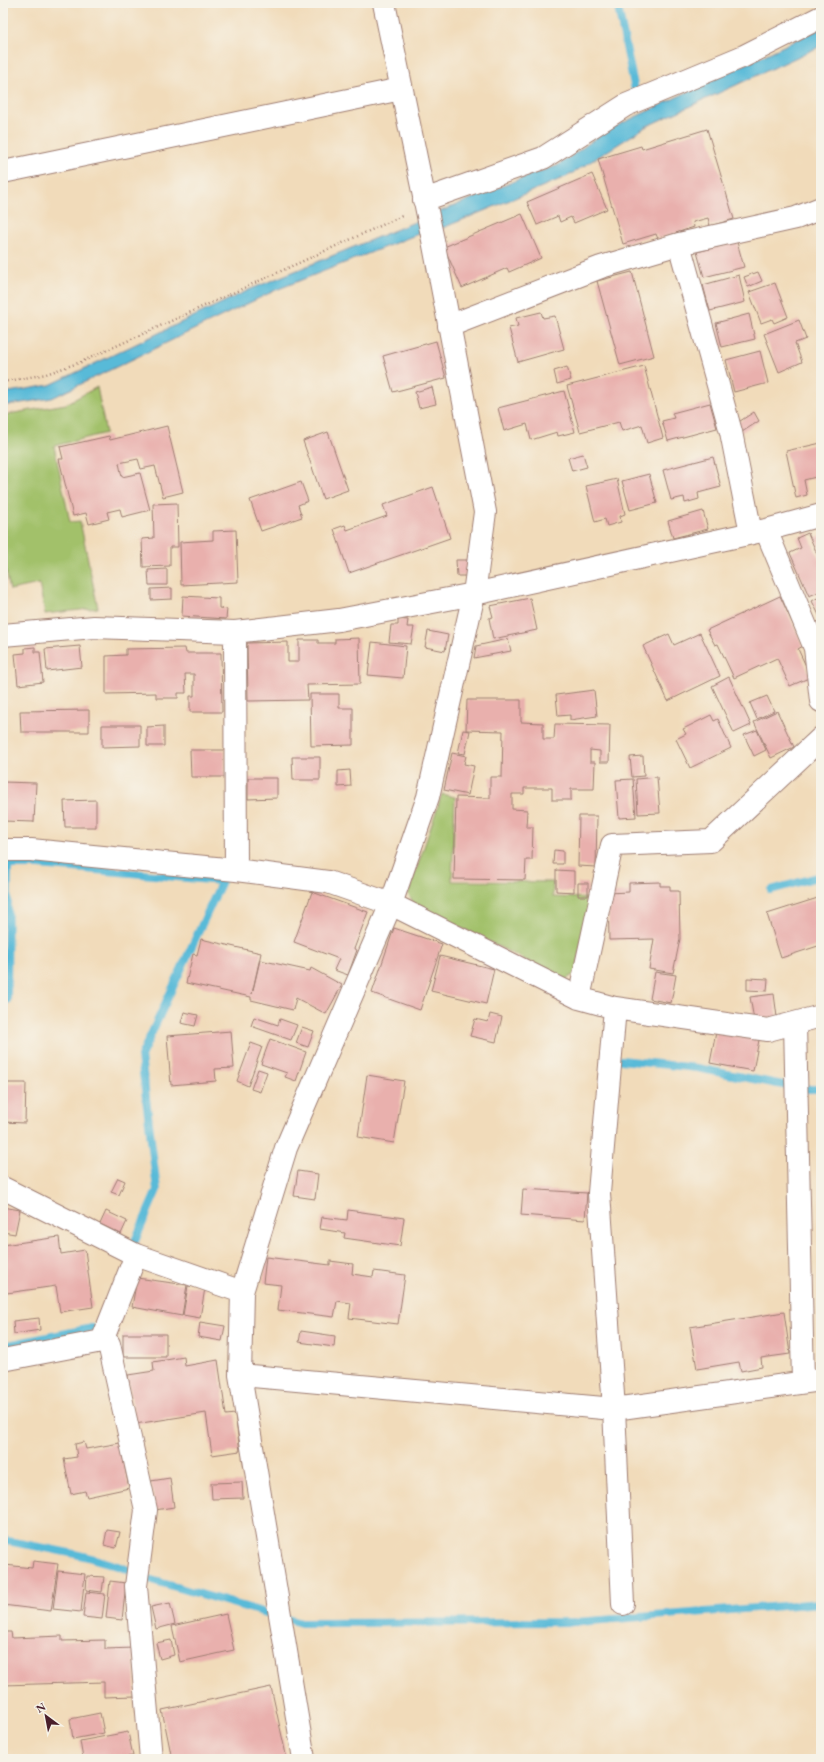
<svg xmlns="http://www.w3.org/2000/svg" width="824" height="1762" font-family="'EB Garamond',serif">
<rect width="100%" height="100%" fill="#f7f3e8"/>
<filter id="ink" filterUnits="userSpaceOnUse"><feTurbulence type="fractalNoise" baseFrequency=".025" numOctaves="2"/><feDisplacementMap in="SourceGraphic" scale="8" xChannelSelector="R" yChannelSelector="G"/><feConvolveMatrix kernelMatrix="1 2 1 2 8 2 1 2 1" color-interpolation-filters="sRGB"/></filter>
<filter id="wash" filterUnits="userSpaceOnUse"><feTurbulence type="fractalNoise" baseFrequency=".012" numOctaves="4" result="noise"/><feDisplacementMap in="SourceGraphic" scale="16" xChannelSelector="R" yChannelSelector="G"/><feGaussianBlur stdDeviation="0.9" result="paint"/><feColorMatrix in="noise" values="0 0 0 0 0 0 0 0 0 0 0 0 0 0 0 0 0 1.4 0 .05"/><feComposite in="paint" operator="in"/></filter>
<g filter="url(#wash)">
<rect width="100%" height="100%" fill="#f1dbba"/>
<path fill="#a2c16a" stroke="#76704a" d="M97,387L106,433L54,446L70,522L80,521L98,608L45,614L39,584L10,590L3,555V415L66,404Z
M442,794L455,797L452,881L553,882V897L590,898L576,973L565,980L414,904L408,894Z"/>
<path fill="#59bad8" stroke="#526c82" d="M821,28V46L647,126L568,176L445,227L418,234L276,290L52,398L3,406V393L50,385L251,289L532,174L557,166L606,131Z"/>
<g fill="none" stroke-linecap="round" stroke-linejoin="round">
<path stroke="#59bad8" stroke-width="8" d="M617,3L635,90
M771,890L821,876
M7,1000L8,865H39L222,881L141,1056L157,1190L135,1241
M621,1060L697,1068L793,1087
M807,1089H821
M3,1346L92,1328
M3,1540C51,1550 104,1556 148,1579L301,1623L577,1622L821,1603"/>
</g>
<g id="blocks">
<path fill="#e9b0ad" d="M707,129L734,219L710,226L708,218L693,222L694,227L658,239L656,234L623,244L598,159L641,146L642,149Z
M592,174L607,209L574,223L571,217L560,222L558,216L537,225L527,202Z
M522,214L541,258L509,272L507,268L462,288L444,247Z
M737,242L744,267L704,277L697,252Z
M632,272L654,356L620,365L597,281Z
M758,272L762,281L748,287L744,277Z
M739,275L745,302L710,311L703,285Z
M775,283L788,317L774,323L772,319L761,323L749,292Z
M541,312L543,318L555,316L564,349L518,362L509,328L518,326L516,318Z
M749,314L755,339L722,347L716,323Z
M799,320L806,339L795,343L802,362L779,372L764,334Z
M436,341L446,378L393,392L383,356Z
M760,351L768,383L734,392L726,360Z
M644,366L663,438L647,443L642,425L622,431L619,422L580,432L567,386Z
M567,367L571,380L557,384L554,371Z
M432,387L436,404L419,408L415,392Z
M564,391L575,432L558,436L557,432L531,440L527,424L504,431L498,408Z
M710,403L717,428L668,441L662,421L674,418L672,413Z
M754,412L759,421L742,432L737,423Z
M167,426L183,492L163,497L155,466L141,469L138,459L119,463L122,477L140,473L150,510L122,517L120,509L107,512L109,519L89,524L86,513L73,516L59,459H63L60,447L109,436L110,440Z
M328,432L348,490L323,499L303,441Z
M821,443V499L816,477L804,480L807,495L796,498L786,451Z
M583,454L587,467L572,471L568,458Z
M713,457L721,487L698,493L699,499L685,503L684,497L671,500L663,470Z
M649,474L657,503L630,510L622,481Z
M617,479L625,514L620,516L621,522L607,526L605,519L595,522L586,486Z
M301,482L308,501L298,505L302,517L261,531L250,500Z
M433,487L450,538L349,573L334,529L345,525L347,530L387,516L383,505Z
M177,503L178,547H170V566L143,567L142,539L154,538L153,504Z
M703,511L708,529L673,538L668,521Z
M236,530L238,582L181,585L180,542L213,540V531Z
M808,533L821,563V591L809,596L790,553L801,548L797,538Z
M821,535V550L815,538Z
M456,560H468V576H457Z
M167,569V585H149L148,570Z
M172,588V599L151,600V589Z
M183,596L219,598V608L227,609L226,619L182,616Z
M780,596L803,646L798,649L811,677L790,686L777,658L734,678L718,644L715,645L707,630Z
M821,596V619L812,601Z
M530,598L537,630L493,639L489,618L493,617L490,606Z
M398,619L408,620L407,627H414L411,644L389,642L391,625H398Z
M428,631L448,635L445,651L425,647Z
M700,633L720,676L668,701L643,646L669,634L674,645Z
M359,638L360,684L307,685L308,700L248,701L247,643L288,642V662H299V640H318V643H335V639Z
M508,639L511,651L474,658L476,646Z
M372,642L406,646L403,678L368,675Z
M80,646L82,667L47,671L45,649Z
M35,647V652H40L43,682L18,685L15,654L25,653V648Z
M185,648L186,653H221L222,712H190V696H194V674H185L186,693H178V698H156V693L106,694V656L126,655V649Z
M729,677L751,725L734,733L712,686Z
M594,690L597,716L570,720V715L558,716L556,695Z
M310,694H339V708H353V745L311,746Z
M767,696L774,711L757,719L750,703Z
M467,700H521V722L543,723V739H554L555,724L610,725L609,762H600V751L590,750V762H595L594,789H571V800H552V788H524V794H512V809L527,810L526,827H533L532,860H526L525,880L454,879L456,797L490,798V777H502L503,731L466,730Z
M89,710V732H21L20,711Z
M777,711L794,747L771,758L754,722Z
M711,715L714,721L718,719L731,748L690,768L676,739L686,734L683,729Z
M102,725H140V746L102,747Z
M164,726V746H147V727Z
M463,730L470,731L465,754L458,753Z
M757,730L766,750L754,756L744,735Z
M190,750H225V777H191Z
M452,753L466,756L464,764L474,766L468,795L444,790Z
M643,756L644,776L632,777L630,757Z
M292,757H320V780H293Z
M350,770L351,786L338,787V771Z
M657,777L660,813L638,814L636,779Z
M248,778H277V798L248,799Z
M633,779L636,817L619,818L616,780Z
M3,782L36,783L34,822L3,821Z
M96,800V827H65L64,801Z
M579,816H597L596,867L578,866Z
M554,850L563,851V864H553Z
M556,870L574,871V892L556,891Z
M660,882V886H670V891H679L680,939L673,973L649,969L654,939L609,940L608,893L629,892V883Z
M578,883H588V896H578Z
M312,892L368,912L354,949L357,950L348,975L334,970L339,959L294,942Z
M821,897V945L781,958L767,914Z
M394,928L442,944L420,1010L372,993Z
M201,939L261,953L252,994L260,960L310,971L311,968L342,985L326,1014L296,998L293,1010L251,1000V997L186,983L193,954L197,955Z
M440,956L494,969L486,1004L431,991Z
M655,972L676,975L671,1003L650,999Z
M747,978L768,979L767,991L747,990Z
M774,994L777,1017L754,1020L750,997Z
M184,1012L198,1015L195,1026L181,1023Z
M490,1014L502,1017L496,1042L470,1036L475,1019L488,1022Z
M254,1017L278,1025L280,1019L297,1025L291,1040L251,1026Z
M302,1027L314,1031L308,1047L296,1043Z
M231,1031L234,1068L215,1069L216,1081L171,1085L167,1036Z
M716,1032L759,1040L753,1071L710,1063Z
M270,1039L306,1052L296,1081L285,1077L287,1073L261,1064Z
M251,1043L262,1047L248,1086L237,1081Z
M258,1069L267,1072L260,1092L251,1089Z
M367,1075L404,1081L394,1143L358,1137Z
M3,1083H26L25,1123L3,1122Z
M298,1171L318,1174L315,1199L294,1196Z
M118,1178L125,1181L119,1195L111,1192Z
M523,1189L587,1193L585,1220L521,1215Z
M3,1207L20,1210L15,1234L3,1232Z
M348,1210L404,1218L400,1246L344,1238L345,1233L320,1229L322,1217L347,1220Z
M106,1211L127,1221L121,1234L100,1224Z
M59,1237L61,1254L85,1250L93,1307L60,1312L56,1286L7,1293L6,1287L3,1288V1245Z
M266,1257L330,1265V1261L353,1264L352,1274L373,1277L374,1271L405,1275L398,1324L349,1318L351,1303L337,1301L334,1317L278,1310L281,1285L263,1283Z
M137,1278L187,1285L182,1316L132,1307Z
M188,1286L205,1288L200,1318L183,1315Z
M784,1312L790,1354L761,1358L762,1367L741,1371L739,1362L697,1369L690,1327Z
M39,1318L40,1330L14,1334L13,1321Z
M200,1322L225,1326L222,1341L198,1337Z
M301,1331L335,1336L334,1347L299,1342Z
M123,1334H166V1357H123Z
M184,1357L185,1366L218,1360L226,1415L235,1414L240,1451L212,1455L206,1413L135,1424L128,1375L154,1371L153,1362Z
M84,1442L86,1449L120,1443L129,1488L87,1497L85,1491L71,1494L64,1459L77,1457L75,1444Z
M170,1478L174,1507L155,1510L151,1481Z
M242,1482L243,1498L212,1499L211,1483Z
M107,1530L120,1532L116,1548L104,1545Z
M33,1561L58,1564L51,1611L3,1605L5,1565L32,1568Z
M58,1571L85,1574L81,1612L53,1609Z
M87,1576L104,1577L102,1592L86,1590Z
M110,1581L126,1583L122,1620L106,1618Z
M86,1592L105,1594L102,1619L83,1617Z
M170,1603L175,1624L156,1629L151,1607Z
M226,1614L234,1650L180,1662L172,1626Z
M3,1632H11L12,1638L62,1636V1641L105,1640V1649L134,1648L135,1696L104,1697V1682L3,1685Z
M171,1640L174,1655L160,1659L156,1643Z
M271,1687L287,1759H172L162,1710Z
M100,1713L104,1733L73,1739L70,1719Z
M128,1732L133,1756L114,1759H83L80,1741Z"/>
</g>
</g>
<g filter="url(#ink)">
<use href="#blocks" fill-opacity="0" stroke="#9e7d72" stroke-width="1"/>
<g fill="none" stroke-linecap="round" stroke-linejoin="round">
<defs>
<path id="minor" d="M3,172L401,89
M424,200L543,158L626,105L744,56L821,17
M679,244L731,432L751,533
M449,326L601,267L679,244L796,218L821,208
M766,530L815,648L821,701
M235,632L236,870
M3,635L94,627L235,632L339,620L474,594L766,530L821,515
M3,850H31L236,870L328,882L391,904L579,998L615,1008L768,1030L821,1016
M579,998L612,845L711,841L821,738
M615,1008L599,1193L614,1409L623,1604
M795,1024L803,1382
M3,1188L136,1255L242,1292
M102,1341L136,1255
M3,1360L102,1341L109,1344L146,1510L136,1586L151,1759
M240,1375L614,1409L821,1380
M304,1759L240,1375L242,1292L286,1148L391,904L428,797L474,594L485,512L433,240L384,3"/>
</defs>
<use href="#minor" stroke="#9e7d72" stroke-width="24"/>
<path stroke="#9e7d72" stroke-width="2.5" stroke-dasharray="1 3" stroke-linecap="butt" d="M3,382L46,374L81,362L402,216"/>
<use href="#minor" stroke="#fff" stroke-width="22"/>
</g>
</g>
<rect width="824" height="1762" fill="none" stroke="#f7f3e8" stroke-width="16"/>
<g transform="translate(46 1716) rotate(328)" stroke="#f7f3e8" stroke-width="3" paint-order="stroke">
<path d="M0-3L7 15L0 10L-7 15Z" fill="#4a1f2b"/>
<text y="-6" font-size="11" font-weight="bold" text-anchor="middle" fill="#4a1f2b">N</text>
</g>
</svg>
